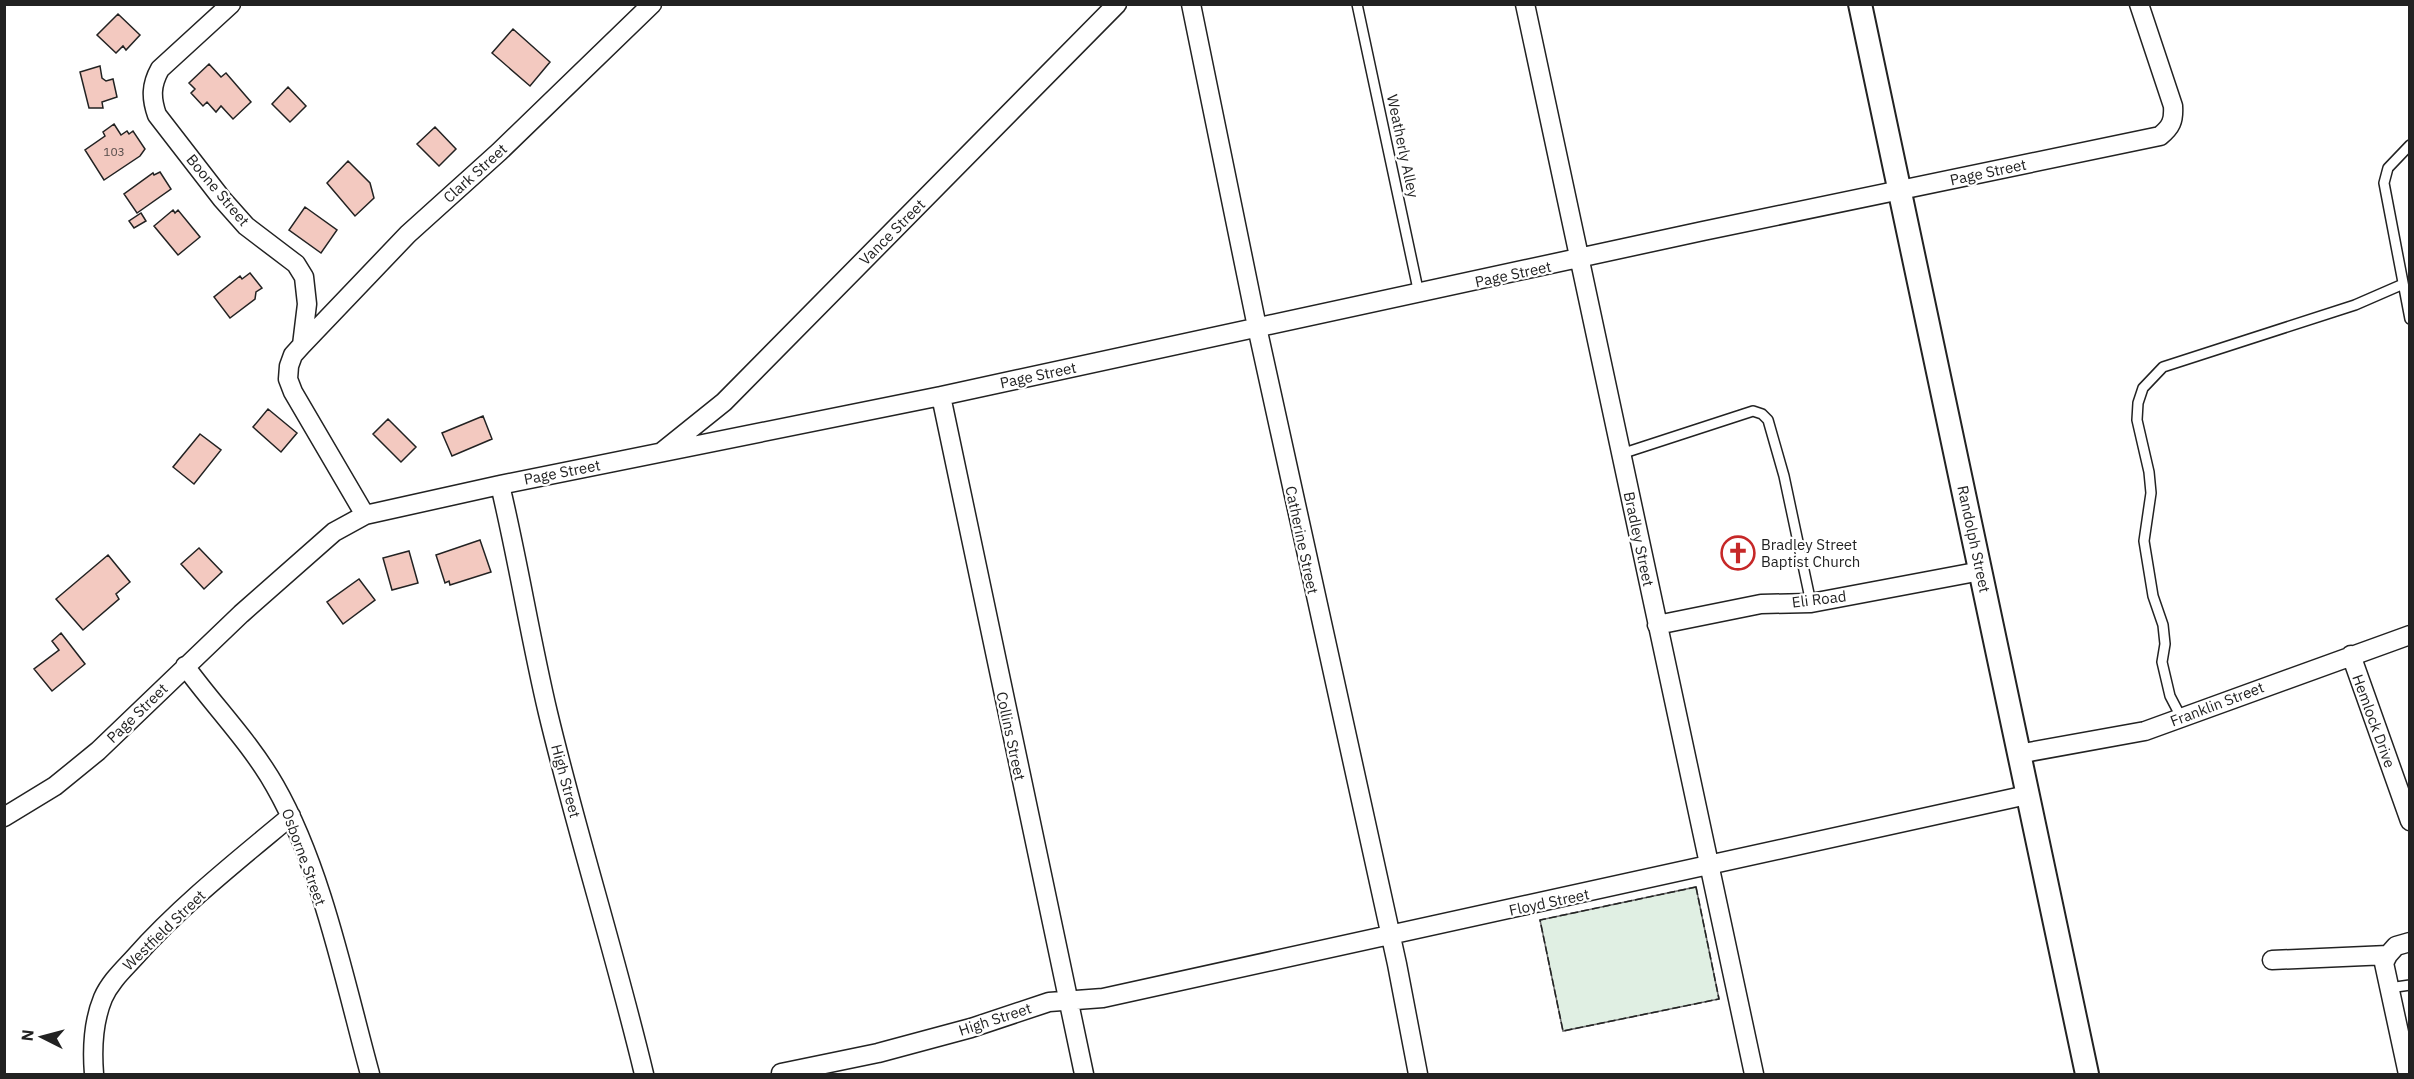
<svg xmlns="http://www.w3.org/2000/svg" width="2414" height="1079" font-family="'IBM Plex Sans',sans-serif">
<rect width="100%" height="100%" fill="#fff"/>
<path fill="#e0efe3" stroke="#6f6f6f" stroke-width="1.5" d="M1696,887L1719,999L1563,1031L1540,920Z"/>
<path fill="#f3c9c0" stroke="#222" stroke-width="1.5" d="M118,14L140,35L126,50L123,46L116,53L97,35Z
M513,29L550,62L530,86L492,53Z
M209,64L221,77L226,73L251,102L233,119L221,106L216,112L207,102L203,106L191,93L195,89L189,83Z
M100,66L102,78L106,81L113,79L117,97L102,102L103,108H89L80,72Z
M288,87L306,106L290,122L272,104Z
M114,124L121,135L127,131L129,134L133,131L145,149L140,156L104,180L85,150L105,136L103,132Z
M435,127L456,149L439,166L417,144Z
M348,161L370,183L374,198L355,216L327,183Z
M160,172L171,189L137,213L124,194L153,173L154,175Z
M305,207L337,230L321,253L289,230Z
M173,210L175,213L178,210L200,237L178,255L154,226Z
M141,213L146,221L134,228L129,221Z
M250,273L262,288L256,292L255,299L230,318L214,297L240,276L242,279Z
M268,409L297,433L281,452L253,427Z
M483,416L492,439L452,456L442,433Z
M388,419L416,447L401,462L373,434Z
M200,434L221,450L194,484L173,467Z
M480,540L491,572L450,585L449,581L445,583L436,555Z
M199,548L222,572L204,589L181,564Z
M409,551L418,583L392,590L383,558Z
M108,555L130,582L116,594L119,599L83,630L56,599Z
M359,579L375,600L343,624L327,602Z
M61,633L85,664L52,691L34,669L59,650L52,641Z"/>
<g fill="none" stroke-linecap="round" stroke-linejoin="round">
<defs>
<path id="service" d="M1357,4L1419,294
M2410,145L2388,168L2384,183L2410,319
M1621,454L1753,411L1762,414L1768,420L1784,476L1811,603
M2182,719L2170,696L2162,662L2165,644L2163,625L2153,596L2144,541L2151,493L2149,472L2137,420L2138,403L2143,388L2163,367L2355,305L2401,285
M2389,988L2410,985"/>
<path id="minor" d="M231,4L160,69C151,85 151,98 157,115L222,199L246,226L296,264L304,277L307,304L302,345L293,355L289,366L288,379L293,392L365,515
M1191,4L1257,327L1397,964L1418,1074
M1525,4L1754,1074
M302,345L408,234L499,152L652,4
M941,396L1084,1074
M663,451L724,402L1117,4
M500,485C518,560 530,637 548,713C577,834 615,953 644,1074
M1657,625L1761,604L1811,603L1981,571
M2351,655L2410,821
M185,666C214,706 250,742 275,786C322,868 345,983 370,1074
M2018,754L2145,731L2410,635
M4,817L55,786L98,751L241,614L334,532L365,515L500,485L941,396L1703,231L2160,136C2171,127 2174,121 2173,106L2139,4
M2388,955L2384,963L2408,1074
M2272,960L2388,955L2396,946L2410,942
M781,1073L878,1053L971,1028L1049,1002L1103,998L2027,795
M94,1074C92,1049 93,1022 103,998C110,982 123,970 134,958C180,906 237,861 291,816"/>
<path id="tertiary" d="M1860,4L2087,1074"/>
</defs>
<use href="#service" stroke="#222" stroke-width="12"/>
<use href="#minor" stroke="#222" stroke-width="21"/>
<use href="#tertiary" stroke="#222" stroke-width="26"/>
<use href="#service" stroke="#fff" stroke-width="9"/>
<use href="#minor" stroke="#fff" stroke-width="18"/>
<use href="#tertiary" stroke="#fff" stroke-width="22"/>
<path stroke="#222" stroke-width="1.5" stroke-dasharray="8 3" stroke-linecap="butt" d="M1696,887L1719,999L1563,1031L1540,920Z"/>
</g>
<defs>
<symbol id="church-ring" viewBox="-11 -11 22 22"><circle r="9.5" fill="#fff" stroke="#c62828" stroke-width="1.5"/><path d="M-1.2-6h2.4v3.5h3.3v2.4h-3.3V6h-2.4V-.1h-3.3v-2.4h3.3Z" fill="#c62828"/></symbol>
</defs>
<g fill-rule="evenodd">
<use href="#church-ring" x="1719" y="534" width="38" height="38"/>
</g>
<g text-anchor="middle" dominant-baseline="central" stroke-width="4.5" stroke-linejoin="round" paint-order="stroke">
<g font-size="12" fill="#564c4a">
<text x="114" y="151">103</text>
</g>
<g font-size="15" fill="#222" stroke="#fff">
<text transform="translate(1403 146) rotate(78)">Weatherly Alley</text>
<text transform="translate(1988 172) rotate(-12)">Page Street</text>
<text transform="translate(475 173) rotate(-42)">Clark Street</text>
<text transform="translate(218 190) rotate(50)">Boone Street</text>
<text transform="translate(892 232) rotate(-45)">Vance Street</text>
<text transform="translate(1513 274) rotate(-12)">Page Street</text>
<text transform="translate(1038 375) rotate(-12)">Page Street</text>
<text transform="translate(562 472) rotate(-11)">Page Street</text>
<text transform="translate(1639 539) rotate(78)">Bradley Street</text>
<text transform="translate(1974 539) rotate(78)">Randolph Street</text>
<text transform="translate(1302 540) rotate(78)">Catherine Street</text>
<text transform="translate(1819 599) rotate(-7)">Eli Road</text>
<text transform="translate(2217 704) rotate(-21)">Franklin Street</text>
<text transform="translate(137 713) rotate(-44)">Page Street</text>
<text transform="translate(2374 721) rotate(70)">Hemlock Drive</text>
<text transform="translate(1011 736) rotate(78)">Collins Street</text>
<text transform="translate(566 781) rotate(75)">High Street</text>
<text transform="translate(304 857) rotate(70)">Osborne Street</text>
<text transform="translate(1549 902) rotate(-12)">Floyd Street</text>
<text transform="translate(164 930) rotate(-44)">Westfield Street</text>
<text transform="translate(995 1019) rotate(-18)">High Street</text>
</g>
<g font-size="15" fill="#222" stroke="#fff" text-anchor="start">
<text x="1761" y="544">Bradley Street<tspan x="1761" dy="17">Baptist Church</tspan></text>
</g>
</g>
<rect width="2414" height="1079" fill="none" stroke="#222222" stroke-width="12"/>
<g transform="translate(42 1037) rotate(276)" stroke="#ffffff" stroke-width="4.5" paint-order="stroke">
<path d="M0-4.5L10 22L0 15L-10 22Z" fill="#222222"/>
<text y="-9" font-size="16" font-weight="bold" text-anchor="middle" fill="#222222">N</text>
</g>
</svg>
